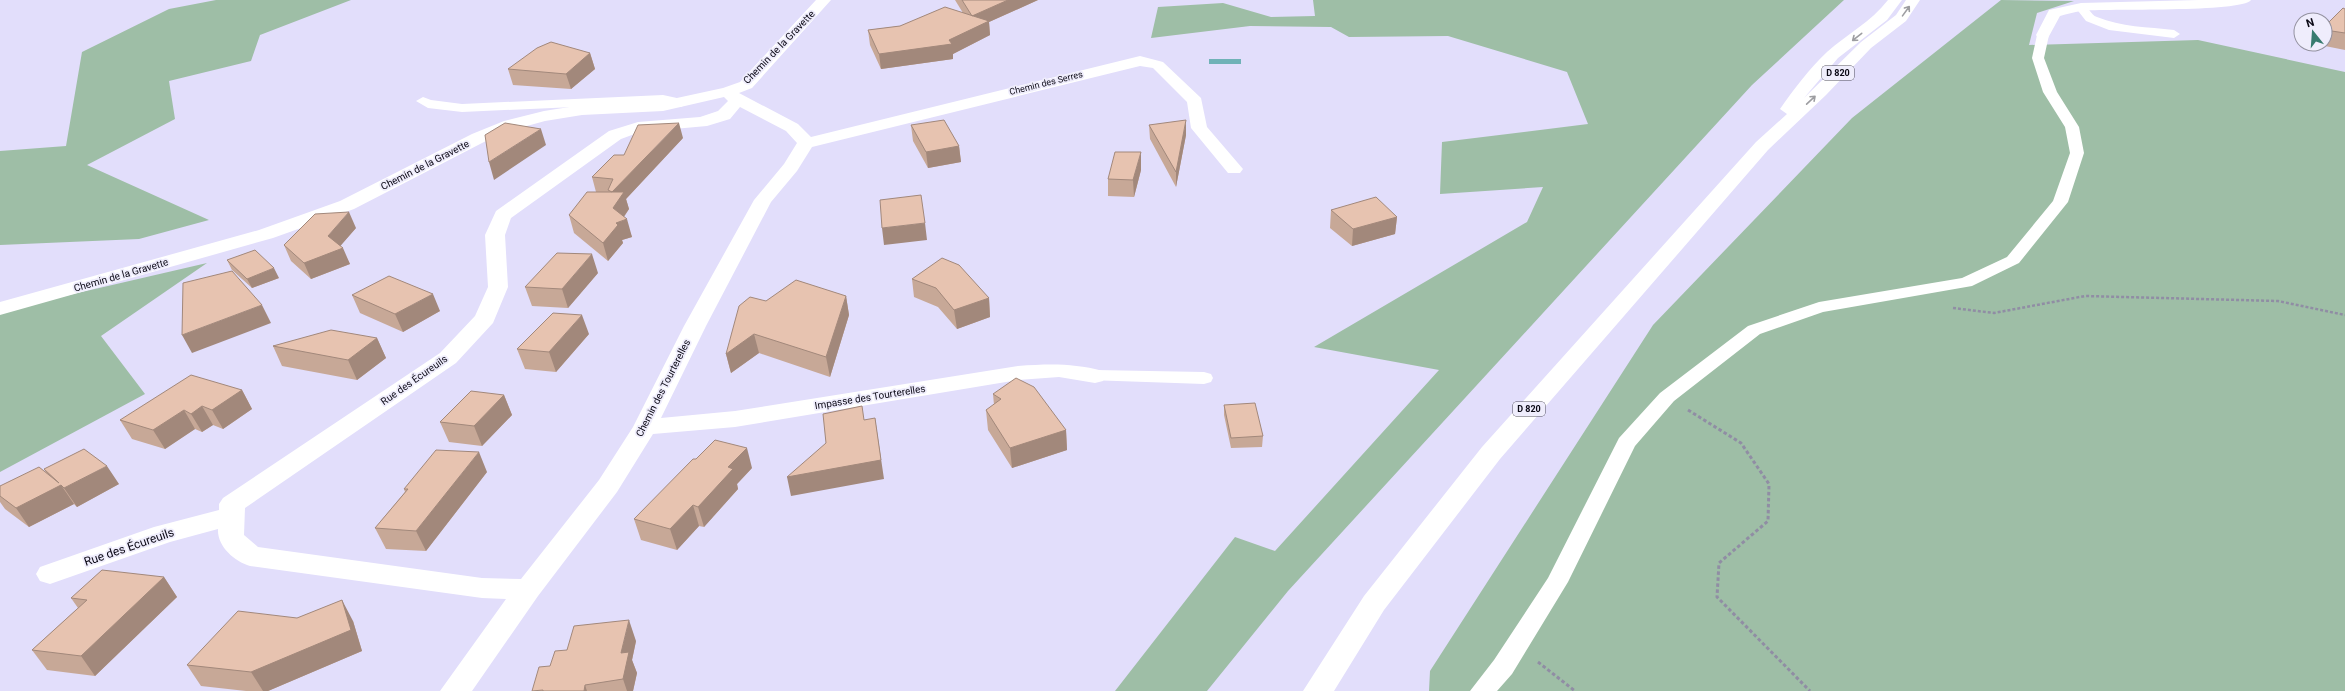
<svg xmlns="http://www.w3.org/2000/svg" width="2345" height="691" font-family="Roboto,sans-serif">
<rect width="100%" height="100%" fill="#e2defb"/>
<path fill="#9ebea6" d="M216,0H351L260,35L251,61L169,81L175,119L87,165L209,220L139,239L0,245V151L66,146L82,52L169,9Z
M1313,0H1844L1752,85L1288,591L1207,691H1115L1235,537L1275,551L1439,370L1314,347L1527,222L1543,187L1440,194L1442,142L1588,124L1567,72L1448,36L1349,37L1331,27L1250,26L1151,38L1158,7L1223,3L1271,17L1315,16Z
M2001,0L2074,1L2037,13L2029,45L2198,40L2345,72V691H1429L1430,671L1653,325L1852,118Z
M207,263L101,336L145,394L0,472V311Z"/>
<path fill="#70b2b7" d="M1209,59H1241V64H1209Z"/>
<g fill="none" stroke-linecap="round" stroke-linejoin="round">
<path stroke="#908da4" stroke-width="2.5" stroke-dasharray="3 2" stroke-linecap="butt" d="M1953,308L1994,313L2085,296L2278,301L2345,315"/>
<path stroke="#908da4" stroke-width="3" stroke-dasharray="3.5 2.5" stroke-linecap="butt" d="M1688,410L1741,443L1769,484L1768,521L1719,563L1717,597L1810,691
M1538,662L1575,691"/>
<path fill="#fff" fill-rule="evenodd" d="M2081,4C2089,5 2090,15 2097,17C2121,27 2148,27 2174,30L2180,34L2174,38L2109,30L2086,21L2075,7Z
M2043,31L2049,35L2044,58L2057,92L2079,127L2084,153L2068,202L2019,263L1972,286L1823,312L1760,334L1674,401L1635,446L1568,582L1512,674L1497,691H1470L1494,660L1548,578L1619,438L1660,393L1748,326L1819,302L1962,278L2007,257L2053,201L2070,153L2065,127L2043,92L2032,58L2037,35Z
M663,95L686,100L688,103L681,107L663,103L462,112L428,108L416,101L423,97L431,100L462,104Z
M1095,370L1204,372L1211,374L1213,378L1211,382L1204,384L1088,380L1086,376L1088,372Z"/>
<path fill="#fff" fill-rule="evenodd" d="M816,0H831L752,88L739,93L798,124L811,137L1140,56L1163,62L1201,98L1207,127L1243,169L1240,173H1228L1191,128L1187,102L1153,68L1140,66L812,147L797,171L771,202L706,326L661,418L735,411L1018,366C1049,364 1072,363 1103,371L1106,376L1103,381L1095,383L1059,377L1018,380L735,427L653,434L617,492L538,596L472,691H440L506,599L482,598L250,566C234,561 217,546 218,529L170,542L50,584L40,581L36,574L40,567L154,527L219,510V504L223,498L440,353L475,316L488,287L485,235L496,211L609,131L638,122L700,117L718,111L728,101L724,97L663,111L582,115L545,121L516,129L484,142L354,209L273,238L0,315V302L259,230L340,201L472,134L504,121L544,111L582,105L663,101L723,88L740,82ZM740,107L786,131L797,143L784,164L754,200L684,326L633,427L599,480L521,579L482,578L258,547L244,535L245,508L456,363L493,323L508,287L505,235L511,218L621,139L640,132L707,126L730,119Z
M2199,0H2251C2242,13 2105,8 2081,11C2074,12 2067,14 2060,16L2048,38H2038L2036,35L2049,10L2081,3Z"/>
<path fill="#fff" fill-rule="evenodd" d="M1888,0H1902L1887,20L1838,58L1804,98L1861,42L1896,15L1906,0H1920L1906,21L1871,48L1826,95L1768,150L1500,459L1384,610L1334,691H1303L1364,596L1482,447L1756,142L1787,114L1780,109C1794,89 1809,69 1827,52C1847,34 1871,22 1888,0Z"/>
</g>
<path fill="#c7a897" d="M955,0H1038L989,22L990,35L953,54V59L881,69L870,45L868,30L900,26L963,13Z
M2345,9V50L2315,44H2325V26Z
M590,53L595,69L571,89L513,85L508,69Z
M911,125L959,146L961,162L928,168L913,141Z
M1149,125L1186,135L1176,187L1150,139Z
M683,138L626,199L629,209L624,217L632,237L622,240L623,243L608,261L574,233L569,215L596,192L592,177Z
M1141,170L1134,197L1108,196V179Z
M1331,210L1397,217L1395,234L1352,246L1330,228Z
M356,228L340,246L350,264L311,279L291,261L284,245Z
M227,260L279,278L252,288L232,270Z
M598,273L568,308L532,306L525,287Z
M912,279L989,298L990,317L957,329L938,307L914,297Z
M352,295L440,311L403,332L360,313Z
M846,296L849,315L830,377L759,353L731,373L726,354L766,301Z
M589,334L556,372L525,369L517,349Z
M377,338L386,358L357,380L282,366L273,346Z
M242,390L252,409L223,429L213,425L202,432L195,429L165,449L132,439L120,420Z
M993,394L1066,430L1067,450L1012,468L988,430L986,410L994,405Z
M504,395L512,415L482,446L449,442L440,422Z
M1224,405L1263,436L1262,447L1231,448L1224,415Z
M752,468L737,484L738,489L704,527L699,526L677,550L641,540L634,519Z
M44,469L119,484L77,507L74,504L29,527L5,509L0,502V486L46,473Z
M487,472L426,551L386,549L375,528L405,492L404,489Z
M164,577L177,597L95,676L47,670L32,650L78,608L71,598Z
M297,618L353,621L362,651L268,691H246L201,686L187,665Z
M636,641L632,660L637,673L633,691H532L550,666Z"/>
<path fill="#a2887b" d="M1008,0H1038L989,22L990,35L953,54V59L881,69L879,54L949,40L972,16Z
M590,53L595,69L571,89L566,74Z
M1186,120V135L1176,187V172Z
M679,123L683,138L626,199L629,209L620,222L627,219L632,237L622,240L623,243L608,261L603,243L613,208L612,192Z
M541,129L546,145L494,180L489,162Z
M959,146L961,162L928,168L926,152Z
M1141,152V170L1134,197L1133,180Z
M349,212L356,228L336,251L343,248L350,264L311,279L304,263Z
M1397,217L1395,234L1352,246L1353,229Z
M925,223L927,240L884,245L882,228Z
M592,254L598,273L568,308L562,289Z
M274,268L279,278L252,288L247,279Z
M433,294L440,311L403,332L395,314Z
M846,296L849,315L830,377L826,357Z
M989,298L990,317L957,329L954,310Z
M262,305L271,323L192,353L182,335Z
M582,315L589,334L556,372L549,352Z
M754,334L759,353L731,373L726,354Z
M377,338L386,358L357,380L348,360Z
M242,390L252,409L223,429L212,410Z
M504,395L512,415L482,446L474,426Z
M202,406L213,425L202,432L191,414Z
M184,410L195,429L165,449L153,430Z
M875,418L884,479L791,496L787,477Z
M1066,430L1067,450L1012,468L1010,448Z
M747,448L752,468L737,484L738,489L704,527L698,507L728,467Z
M479,452L487,472L426,551L416,531Z
M107,466L119,484L77,507L64,488Z
M61,485L74,504L29,527L16,508Z
M693,505L699,526L677,550L670,529Z
M164,577L177,597L95,676L81,656Z
M342,600L353,621L362,651L268,691H263L251,672Z
M629,620L636,641L632,660L637,673L633,691H627L623,679L621,653Z
M585,685L587,691H584Z"/>
<path fill="#e7c3b0" stroke="#a2887b" d="M962,0H1008L972,16Z
M945,7L989,21L949,40L952,44L879,54L868,30L900,26Z
M2343,8L2345,9V33L2325,30V26Z
M551,42L590,53L566,74L508,69L537,48Z
M944,120L959,146L926,152L911,125Z
M1186,120L1176,172L1149,125Z
M505,123L541,129L489,162L485,135Z
M679,123L612,192L608,190L613,179L592,177L614,155H624L638,125Z
M1115,152H1141L1133,180L1108,179Z
M587,192H624L613,208L627,219L616,223L618,225L603,243L569,215Z
M921,195L925,223L882,228L880,200Z
M1376,197L1397,217L1353,229L1331,210Z
M349,212L328,236L343,248L304,263L284,245L315,214Z
M255,250L274,268L247,279L227,260Z
M557,253L592,254L562,289L525,287Z
M942,258L959,265L989,298L954,310L936,288L912,279Z
M232,271L262,305L182,335L183,283Z
M389,276L433,294L395,314L352,295Z
M796,280L846,296L826,357L754,334L726,354L739,306L750,297L766,301Z
M553,313L582,315L549,352L517,349Z
M331,330L377,338L348,360L273,346Z
M191,375L242,390L212,410L202,406L191,414L184,410L153,430L120,420Z
M1016,378L1034,387L1066,430L1010,448L986,410L1001,399L993,394Z
M471,391L504,395L474,426L440,422Z
M1255,403L1263,436L1231,438L1224,405Z
M862,406L864,420L875,418L881,460L787,477L826,443L823,414Z
M715,440L747,448L728,467L733,469L698,507L693,505L670,529L634,519L693,459H696Z
M84,449L107,466L64,488L61,485L16,508L0,496V486L39,467L59,483L44,469Z
M436,450L479,452L416,531L375,528L408,489H404Z
M102,570L164,577L81,656L32,650L87,600L71,598Z
M342,600L351,630L251,672L187,665L238,611L297,618Z
M629,620L621,653L629,652L623,679L585,685L584,691H543V690L532,691L539,667L550,666L555,651L567,650L574,626Z"/>
<defs><path id="oneway-shaft" d="M-6 0H5M1.5-3L5.5 0L1.5 3" fill="none" stroke-width="1.6" stroke-linecap="round" stroke-linejoin="round"/></defs>
<g stroke="#9d9da1">
<use href="#oneway-shaft" transform="translate(1906 11) rotate(-54)"/>
<use href="#oneway-shaft" transform="translate(1857 37) rotate(142)"/>
<use href="#oneway-shaft" transform="translate(1811 100) rotate(-43)"/>
</g>
<g text-anchor="middle" dominant-baseline="central" stroke-width="3.5" stroke-linejoin="round" paint-order="stroke">
<g fill="#efedfc" stroke="#4f4d5a" stroke-width="1">
<rect x="1822" y="66" width="32" height="14" rx="3"/>
<rect x="1513" y="402" width="32" height="14" rx="3"/>
</g>
<g font-size="9" font-weight="bold" fill="#0b0915">
<text x="1838" y="73">D 820</text>
<text x="1529" y="409">D 820</text>
</g>
<g font-size="9" fill="#0b0915" stroke="#efedfc">
<text transform="translate(1046 83) rotate(-14)">Chemin des Serres</text>
</g>
<g font-size="10" fill="#0b0915" stroke="#efedfc">
<text transform="translate(779 47) rotate(-46)">Chemin de la Gravette</text>
<text transform="translate(425 165) rotate(-27)">Chemin de la Gravette</text>
<text transform="translate(121 275) rotate(-16)">Chemin de la Gravette</text>
<text transform="translate(414 380) rotate(-35)">Rue des Écureuils</text>
<text transform="translate(663 388) rotate(-63)">Chemin des Tourterelles</text>
<text transform="translate(870 397) rotate(-9)">Impasse des Tourterelles</text>
</g>
<g font-size="12" fill="#0b0915" stroke="#efedfc">
<text transform="translate(129 547) rotate(-19)">Rue des Écureuils</text>
</g>
</g>
<g transform="translate(2313 32) rotate(343)"><circle r="19" fill="#efedfc" stroke="#9492a0"/>
<path d="M0-3L7 15L0 10L-7 15Z" fill="#377b6f"/>
<text y="-6" font-size="11" font-weight="bold" text-anchor="middle" fill="#0b0915">N</text>
</g>
</svg>
